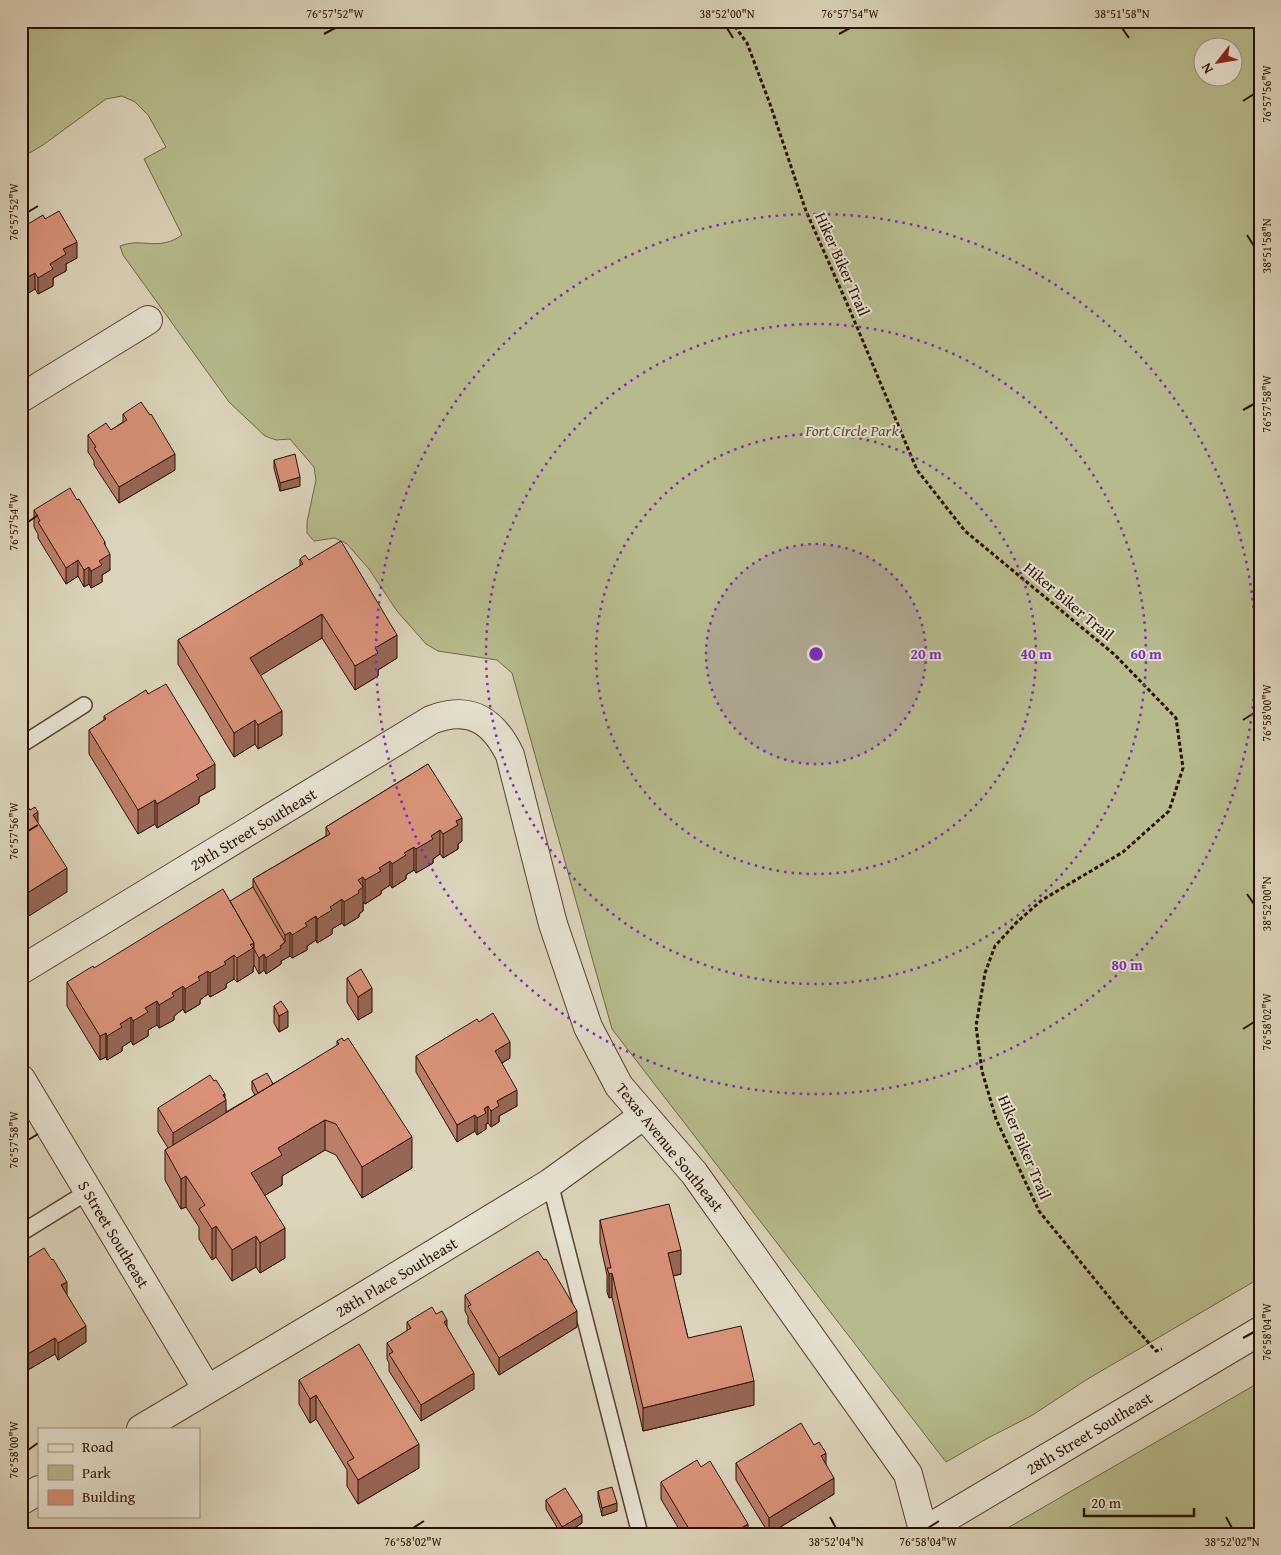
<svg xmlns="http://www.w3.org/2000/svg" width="1281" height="1555" font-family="'Gentium Book Plus',serif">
<rect width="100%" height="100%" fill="#dcd5bb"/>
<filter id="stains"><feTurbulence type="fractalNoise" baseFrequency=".004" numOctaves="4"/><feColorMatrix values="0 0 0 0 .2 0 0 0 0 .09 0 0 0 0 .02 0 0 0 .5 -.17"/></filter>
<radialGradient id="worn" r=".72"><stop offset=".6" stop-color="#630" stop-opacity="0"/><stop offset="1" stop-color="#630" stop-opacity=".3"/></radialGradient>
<path fill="#b7bb8c" stroke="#716646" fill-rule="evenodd" d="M21,21H1260V1278L1086,1380L1031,1416L988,1438L946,1462L612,1029L512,673L497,660L438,651L426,644L397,611L369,569L347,544L335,538L314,541L307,533V522L316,480L314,467L290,439L276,440L265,436L229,402L123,255L120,246C143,237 158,252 182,235L144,159L166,147L148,115L135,102L122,96L106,99L43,145L21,158ZM1204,48H1234V78H1204Z
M1260,1382V1534H1005L1004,1530Z"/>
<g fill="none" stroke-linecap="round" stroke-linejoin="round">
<defs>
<path id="service" d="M21,745L84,705
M550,1183L640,1534
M21,1233L89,1191"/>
<path id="minor" d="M21,398L148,320
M21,970L431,720C469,705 493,720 510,755L553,924L588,1027L619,1086L694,1173L908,1474L924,1534
M21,1079L207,1389
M141,1429L356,1301L550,1183L644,1115
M21,1501L39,1490
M919,1534L1260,1331"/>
</defs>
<use href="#service" stroke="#57412f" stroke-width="18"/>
<use href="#minor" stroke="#57412f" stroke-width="30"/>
<path stroke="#2b1000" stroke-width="3" stroke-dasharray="4 2.5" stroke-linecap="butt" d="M731,21L747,43L770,104L806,211L849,308L917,470L965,531L1115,655L1176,718L1183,768L1169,811L1123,852L1042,900L1017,922L995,946L985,973L976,1026L982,1071L996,1119L1039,1211L1123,1314L1156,1351L1162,1349"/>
<use href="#service" stroke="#e8e4d3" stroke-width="15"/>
<use href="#minor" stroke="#e8e4d3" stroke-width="28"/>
</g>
<path fill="#bb7e68" stroke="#2b1000" d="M45,219L77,258L66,264V271L53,278V286L38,294L35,289L23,227Z
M123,414L175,470L119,503L94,465V461L88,452V435L111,430L123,422Z
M274,460L300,486L280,491L274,468Z
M34,510L105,546L110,570L102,575V582L91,588L89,584L84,587L78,576L66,584L38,538V534L34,527Z
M300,559L309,560L397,658L378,670V676L355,690L322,638L260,675L282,735L258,749L255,744L234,757L178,664V640L300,566Z
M104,716L215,788L199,797V803L157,828L155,824L138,834L89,754V730L104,720Z
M428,764L462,841L458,844V849L443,858L440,854L433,859V863L416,873L414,870L406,875V879L392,888L390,885L381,891V894L365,904L363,902V911L359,914V917L344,926L342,923L332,929V934L317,943L316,940L307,946V950L292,958L290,956L281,961V964L266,974L264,970L259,974L254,965L253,967V972L237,982L234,979L226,984V988L210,997L208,994L200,1000V1004L185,1013L183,1009L174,1016V1020L159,1028L157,1025L148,1030V1036L133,1045L131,1041L122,1047V1051L107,1060L106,1057L100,1060L67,1006V982L230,902L253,887V879L326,836V827Z
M347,978L372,1012L358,1020L347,1002Z
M274,1006L288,1027L279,1032L274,1023Z
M337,1041L412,1168L362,1198L336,1155L325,1150L282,1176V1185L265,1195L285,1258L260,1273L256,1267L232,1281L216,1257L212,1260L199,1239V1227L186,1207L181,1209L165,1180V1150L168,1148L158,1132V1108L225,1099L226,1112L255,1095L252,1090V1081L273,1084L337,1046Z
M416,1056L510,1058L502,1063L517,1106L499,1116V1122L491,1127L488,1123L486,1124V1129L477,1135L475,1131L457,1142L416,1072Z
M600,1220L681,1274L673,1276L688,1338L754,1405L643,1431L612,1297L609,1298L607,1292V1275L600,1243Z
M23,1261L67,1296L86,1342L58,1360L55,1354L21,1374V1269L23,1268Z
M465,1295L577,1327L499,1375L468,1323V1317L465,1311Z
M436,1314L447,1328L474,1389L421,1421L389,1371V1363L387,1359V1343L407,1331V1322Z
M299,1380L419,1468L358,1504L347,1486V1470L316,1419L310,1423L299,1404Z
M736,1463L826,1465L834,1494L769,1534L736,1480Z
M701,1467L748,1534H682L661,1499V1482Z
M598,1491L617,1511L602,1516L598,1499Z
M546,1500L582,1523L565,1534H561L546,1509Z"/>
<path fill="#986655" stroke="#2b1000" d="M77,242V258L66,264V271L53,278V286L38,294V278L63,249Z
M35,273V289L21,298V281Z
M175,454V470L119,503V487Z
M300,477V486L280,491V483Z
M105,542V557L110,554V570L102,575V582L91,588V571L99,561L104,543Z
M78,560V576L66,584V568Z
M89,567V584L84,587V570Z
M322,614V638L250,682V658Z
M397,635V658L378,670V676L355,690V666L375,648Z
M282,711V735L258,749V725Z
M255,720V744L234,757V733Z
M215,764V788L199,797V803L157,828V804L196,775Z
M155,800V824L138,834V810Z
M38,812V836L33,815Z
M462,818V841L458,844V849L443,858V834L456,821Z
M440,830V854L433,859V863L416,873V849L431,836Z
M414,847V870L406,875V879L392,888V864L404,853Z
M390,861V885L381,891V894L365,904V880L379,868Z
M67,868V892L21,921V897Z
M363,877V911L359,914V917L344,926V902L358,880Z
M342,899V923L332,929V934L317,943V919L330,907Z
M316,916V940L307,946V950L292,958V935L305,923Z
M290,932V956L281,961V964L266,974V958L280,946L285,942V935Z
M254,943V967H253V972L237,982V958L250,945Z
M264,954V970L259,974V958Z
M234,955V979L226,984V988L210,997V973L224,962Z
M208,971V994L200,1000V1004L185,1013V989L198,977Z
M183,986V1009L174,1016V1020L159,1028V1005L172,993Z
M372,988V1012L358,1020V997Z
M157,1001V1025L148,1030V1036L133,1045V1021L145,1008Z
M288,1011V1027L279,1032V1016Z
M131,1017V1041L122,1047V1051L107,1060V1036L120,1024Z
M106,1033V1057L100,1060V1036Z
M510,1042V1058L495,1067V1051Z
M517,1090V1106L499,1116V1122L491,1127V1111L497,1101Z
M225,1094V1101L226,1100V1124L173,1157V1133Z
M488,1106V1123L486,1124V1129L477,1135V1118L484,1109Z
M475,1115V1131L457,1142V1125Z
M325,1120V1150L282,1176V1185L251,1204V1173L278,1148Z
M412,1137V1168L362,1198V1167Z
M186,1176V1207L181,1209V1179Z
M216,1226V1257L212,1260V1229Z
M285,1228V1258L260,1273V1243Z
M256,1236V1267L232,1281V1250Z
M681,1250V1274L668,1277V1253Z
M612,1273V1297L609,1298V1274Z
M67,1282V1298L61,1285Z
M577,1311V1327L499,1375V1358Z
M447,1320V1336L444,1322Z
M86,1326V1342L58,1360V1343Z
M55,1338V1354L21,1374V1358Z
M474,1373V1389L421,1421V1405Z
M754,1381V1405L643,1431V1408Z
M316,1395V1419L310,1423V1399Z
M419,1444V1468L358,1504V1480Z
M826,1453V1469L821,1456Z
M834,1478V1494L769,1534V1518Z
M617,1503V1511L602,1516V1508Z
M582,1515V1523L565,1534H562V1527Z
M748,1524V1534H732Z"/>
<path fill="#d99279" stroke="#2b1000" d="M59,211L77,242L63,249L66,254L50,264L53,269L38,278L35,273L21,281V225L23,227L43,215L45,219Z
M141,402L150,415L151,414L175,454L119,487L94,448L96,447L88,435L106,423L111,430L127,420L123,414Z
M295,454L300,477L280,483L274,460Z
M70,488L77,500L79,499L105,542L104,543L110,554L99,561L102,565L91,571L89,567L84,570L78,560L66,568L38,522L40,521L34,510Z
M341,541L397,635L375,648L378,653L355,666L322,614L250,658L282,711L258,725L255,720L234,733L178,640L303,564L300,559L305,555L309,560Z
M166,684L215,764L196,775L199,779L157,804L155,800L138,810L89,730L106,719L104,716L146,690L148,694Z
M428,764L462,818L456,821L458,825L443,834L440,830L431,836L433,839L416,849L414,847L404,853L406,855L392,864L390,861L379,868L381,871L365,880L363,877L358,880L363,887L358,891L359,893L344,902L342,899L330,907L332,910L317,919L316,916L305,923L307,926L292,935L290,932L285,935L253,879L330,834L326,827Z
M21,796L30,810L35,807L38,812L33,815L67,868L21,897Z
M253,887L285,942L280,946L281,948L266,958L264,954L259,958L254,949V943L230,901Z
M223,889L254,943L250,945L253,948L237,958L234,955L224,962L226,964L210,973L208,971L198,977L200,980L185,989L183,986L172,993L174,996L159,1005L157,1001L145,1008L148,1012L133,1021L131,1017L120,1024L122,1027L107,1036L106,1033L100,1036L67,982L93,966L94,968Z
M361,969L372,988L358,997L347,978Z
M281,1001L288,1011L279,1016L274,1006Z
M493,1013L510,1042L495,1051L517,1090L497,1101L499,1106L491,1111L488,1106L484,1109L486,1113L477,1118L475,1115L457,1125L416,1056L477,1019L479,1022Z
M342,1038L344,1041L348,1038L412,1137L362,1167L336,1124L325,1120L278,1148L282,1155L251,1173L285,1228L260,1243L256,1236L232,1250L216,1226L212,1229L199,1209L205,1205L186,1176L181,1179L165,1150L339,1044L337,1041Z
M267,1073L273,1084L258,1093L252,1081Z
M210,1075L214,1081L216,1080L225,1094L223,1095L226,1100L173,1133L158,1108Z
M669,1204L681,1250L668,1253L688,1338L741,1326L754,1381L643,1408L612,1273L609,1274L607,1268H611L600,1220Z
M44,1248L52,1260L53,1259L67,1282L61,1285L86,1326L58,1343L55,1338L21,1358V1269L26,1266L23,1261Z
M538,1251L544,1260L546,1259L577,1311L499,1358L468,1306L471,1305L465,1295Z
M432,1307L436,1314L442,1311L447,1320L444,1322L474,1373L421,1405L389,1354L393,1352L387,1343L411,1328L407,1322Z
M359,1344L419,1444L358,1480L347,1462L354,1458L316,1395L310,1399L299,1380Z
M801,1423L814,1445L819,1442L826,1453L821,1456L834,1478L769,1518L736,1463Z
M697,1460L701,1467L710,1461L748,1524L732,1534H692L661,1482Z
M612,1487L617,1503L602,1508L598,1491Z
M565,1488L582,1515L562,1527L546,1500Z"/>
<path fill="none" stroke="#2b1000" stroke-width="2" d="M727,28L733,38M1122,28L1129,38M324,34L335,28M839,34L850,28M1243,101L1254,94M28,212L38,206M1247,235L1254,246M1243,410L1254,404M28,522L38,515M1243,720L1254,713M28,831L38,825M1247,894L1254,904M1243,1029L1254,1022M28,1140L38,1134M1243,1338L1254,1332M28,1450L38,1443M830,1517L836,1528M1226,1517L1232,1528M413,1528L424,1521M928,1528L939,1521"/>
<circle cx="816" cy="654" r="110" fill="#7b2cbf" fill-opacity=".12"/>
<g fill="none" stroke="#7b2cbf" stroke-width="2.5" stroke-dasharray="2.5 5">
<circle cx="816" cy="654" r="110"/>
<circle cx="816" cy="654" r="220"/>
<circle cx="816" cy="654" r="330"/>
<circle cx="816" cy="654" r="440"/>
</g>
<g text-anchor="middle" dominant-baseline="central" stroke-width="4" stroke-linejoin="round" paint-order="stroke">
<g font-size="16" fill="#2b1000" stroke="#e8e4d3">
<text transform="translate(843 264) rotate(66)">Hiker Biker Trail</text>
<text transform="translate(1069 601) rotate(40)">Hiker Biker Trail</text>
<text transform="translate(253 829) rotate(-31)">29th Street Southeast</text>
<text transform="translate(670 1147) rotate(51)">Texas Avenue Southeast</text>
<text transform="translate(1025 1147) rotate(67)">Hiker Biker Trail</text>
<text transform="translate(114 1234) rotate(59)">S Street Southeast</text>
<text transform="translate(396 1277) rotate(-31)">28th Place Southeast</text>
<text transform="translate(1089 1433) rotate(-31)">28th Street Southeast</text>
</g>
<g font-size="16" font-style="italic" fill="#5c4c31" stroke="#e8e4d3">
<text x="852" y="430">Fort Circle Park</text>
</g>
</g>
<circle cx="816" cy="654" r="8" fill="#7b2cbf" stroke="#e8e4d3" stroke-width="2.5"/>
<g font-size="15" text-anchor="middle" font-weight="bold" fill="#7b2cbf" stroke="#e8e4d3" stroke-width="4" stroke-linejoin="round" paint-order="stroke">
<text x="926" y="659">20 m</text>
<text x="1036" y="659">40 m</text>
<text x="1146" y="659">60 m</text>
<text x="1127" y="970">80 m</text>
</g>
<rect width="1281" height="1555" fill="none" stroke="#dcd5bb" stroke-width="55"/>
<rect x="38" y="1428" width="162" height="90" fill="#e8e4d3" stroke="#9c8f7f"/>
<rect x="48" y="1444" width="25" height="8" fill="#e8e4d3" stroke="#9c8f7f"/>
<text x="82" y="1452" font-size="15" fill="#2b1000">Road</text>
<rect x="48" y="1465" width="25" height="15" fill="#b7bb8c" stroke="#9c8f7f"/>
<text x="82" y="1478" font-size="15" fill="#2b1000">Park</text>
<rect x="48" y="1490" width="25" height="15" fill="#d99279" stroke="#9c8f7f"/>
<text x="82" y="1502" font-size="15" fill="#2b1000">Building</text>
<g transform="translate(1218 62) rotate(239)"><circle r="24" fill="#e8e4d3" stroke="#9c8f7f"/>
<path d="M0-4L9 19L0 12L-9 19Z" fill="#8f2418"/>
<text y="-8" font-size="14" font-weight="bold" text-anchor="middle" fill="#2b1000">N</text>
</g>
<path d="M1084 1508v8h110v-8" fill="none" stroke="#2b1000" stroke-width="2.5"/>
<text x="1091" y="1508" font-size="15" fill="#2b1000" stroke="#e8e4d3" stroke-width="4" paint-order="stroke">20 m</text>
<rect x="28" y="28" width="1226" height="1500" fill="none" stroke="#2b1000" stroke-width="2"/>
<g font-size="12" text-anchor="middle" fill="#2b1000">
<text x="335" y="18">76°57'52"W</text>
<text x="727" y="18">38°52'00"N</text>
<text x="850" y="18">76°57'54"W</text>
<text x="1122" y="18">38°51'58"N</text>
<text transform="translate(1267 94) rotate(-90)" y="4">76°57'56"W</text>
<text transform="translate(14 212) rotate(-90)" y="4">76°57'52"W</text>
<text transform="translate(1267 246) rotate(-90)" y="4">38°51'58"N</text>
<text transform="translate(1267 404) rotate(-90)" y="4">76°57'58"W</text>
<text transform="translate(14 522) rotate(-90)" y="4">76°57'54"W</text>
<text transform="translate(1267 713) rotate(-90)" y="4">76°58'00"W</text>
<text transform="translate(14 831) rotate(-90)" y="4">76°57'56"W</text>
<text transform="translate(1267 904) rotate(-90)" y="4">38°52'00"N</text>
<text transform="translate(1267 1022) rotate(-90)" y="4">76°58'02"W</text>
<text transform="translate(14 1140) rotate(-90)" y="4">76°57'58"W</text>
<text transform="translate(1267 1332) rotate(-90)" y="4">76°58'04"W</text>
<text transform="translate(14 1450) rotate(-90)" y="4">76°58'00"W</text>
<text x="413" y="1546">76°58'02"W</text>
<text x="836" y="1546">38°52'04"N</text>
<text x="928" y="1546">76°58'04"W</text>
<text x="1232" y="1546">38°52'02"N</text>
</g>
<rect width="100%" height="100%" filter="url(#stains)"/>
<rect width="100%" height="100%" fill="url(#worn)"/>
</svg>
